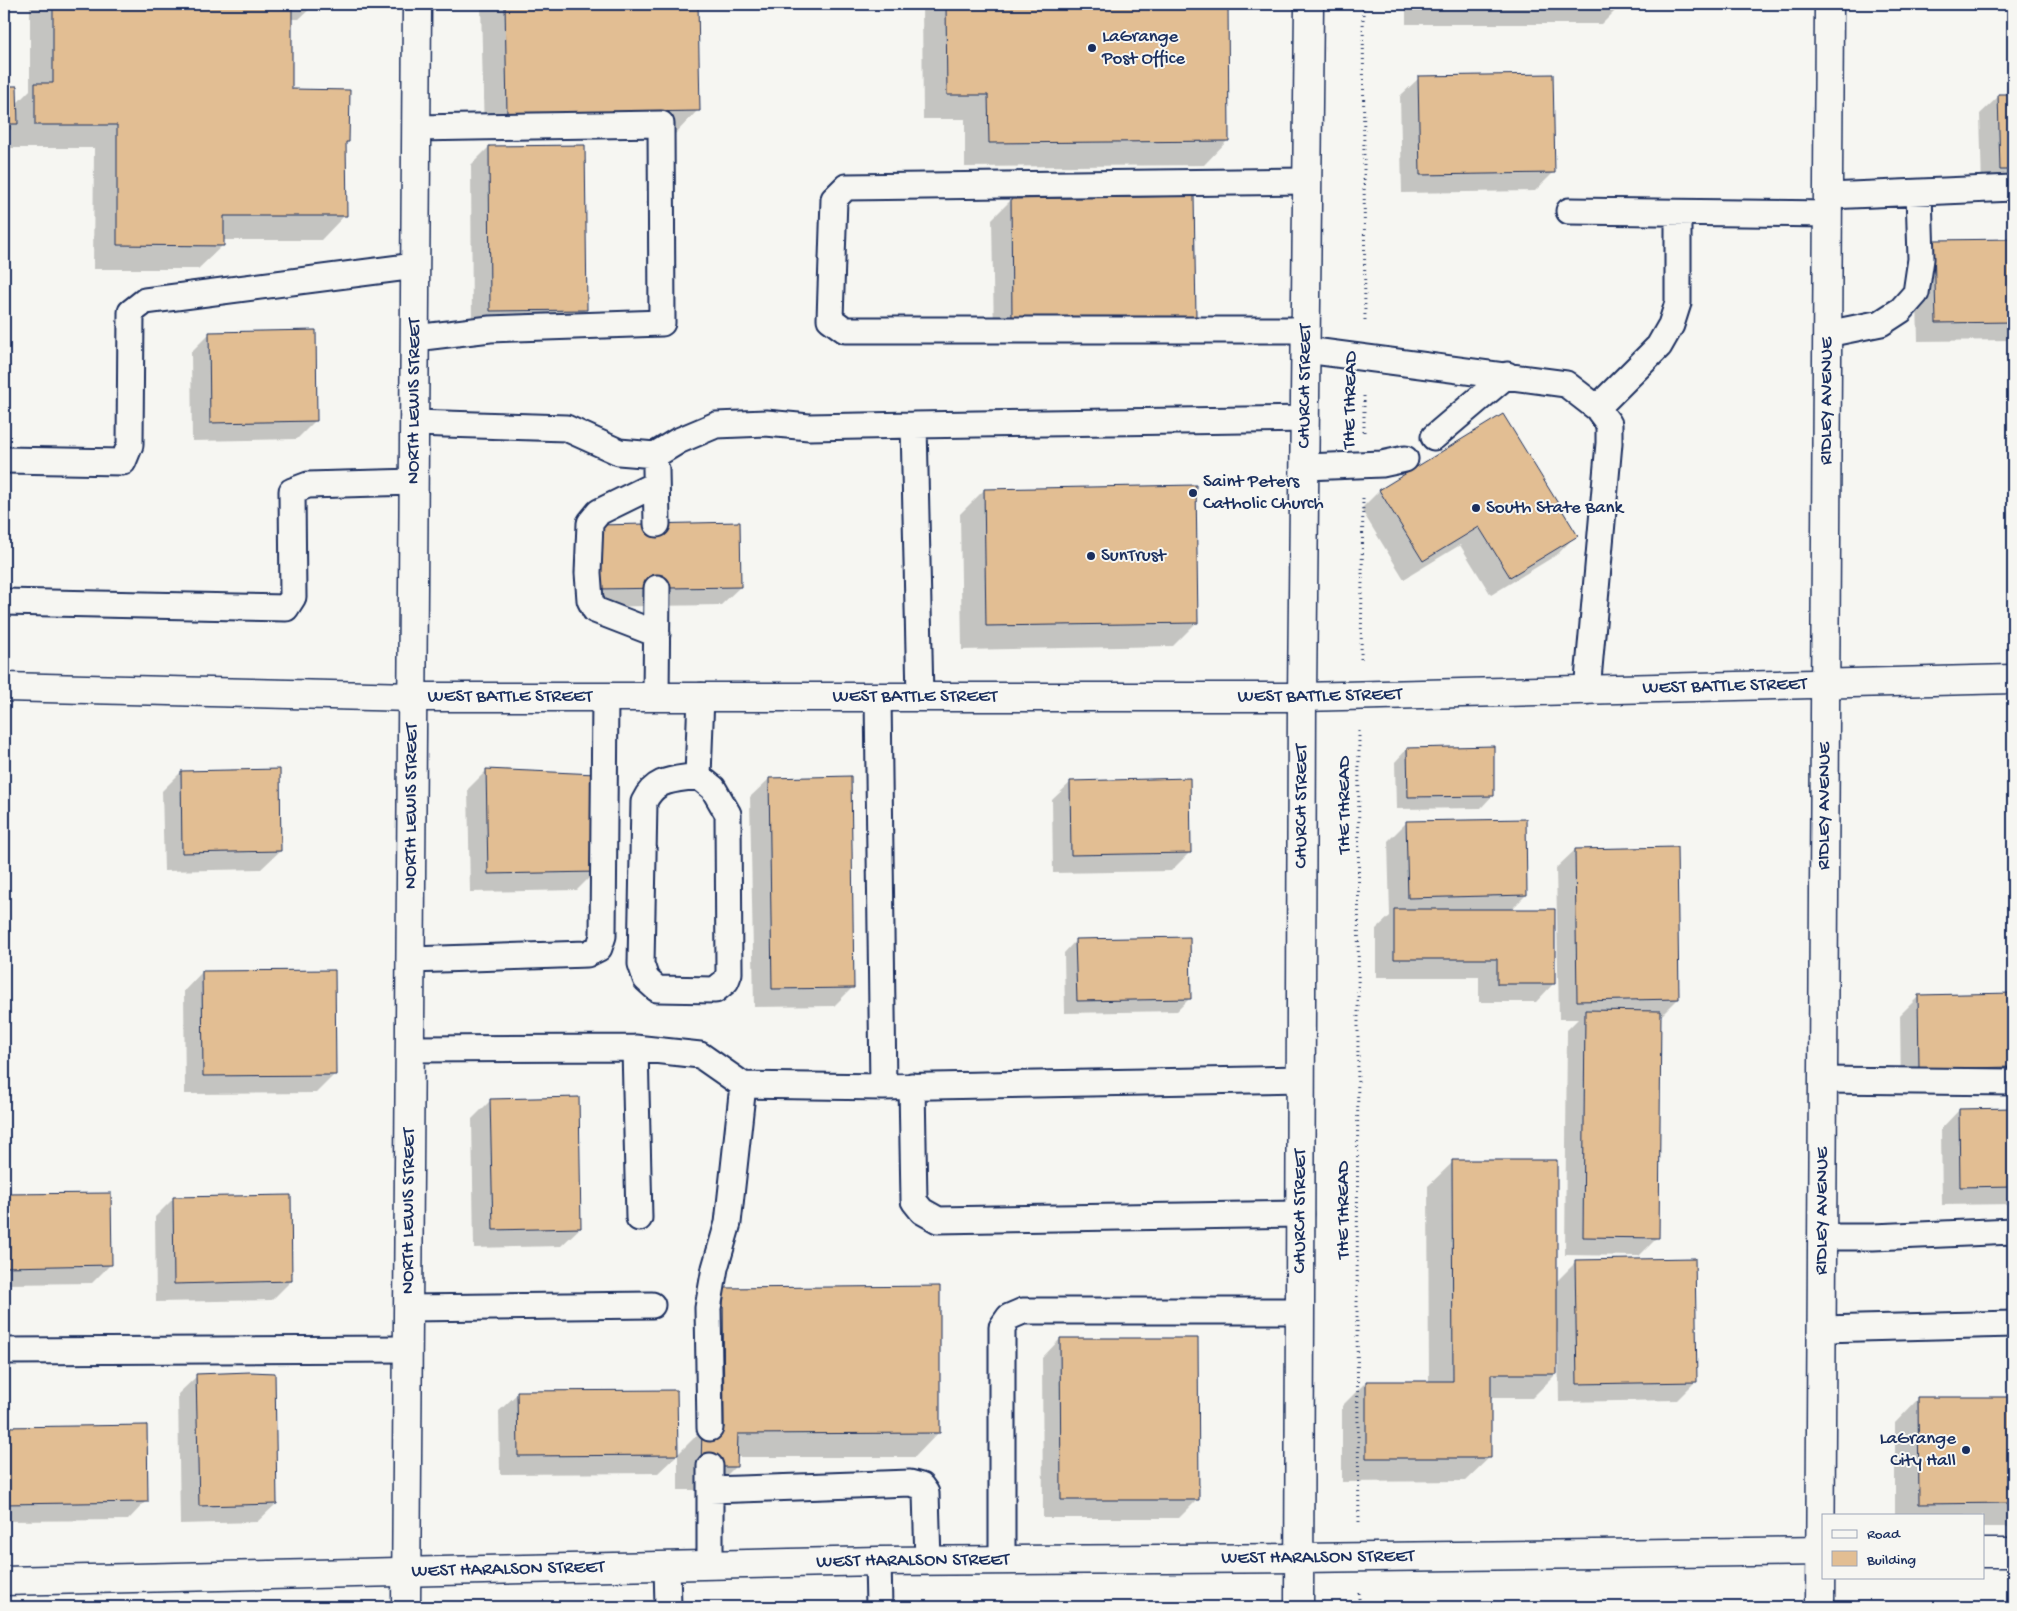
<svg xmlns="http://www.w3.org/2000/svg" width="2017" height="1611" font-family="'Gochi Hand',sans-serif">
<rect width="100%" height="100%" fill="#f6f6f2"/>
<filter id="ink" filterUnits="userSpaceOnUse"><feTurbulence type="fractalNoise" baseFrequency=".02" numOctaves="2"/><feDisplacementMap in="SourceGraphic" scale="10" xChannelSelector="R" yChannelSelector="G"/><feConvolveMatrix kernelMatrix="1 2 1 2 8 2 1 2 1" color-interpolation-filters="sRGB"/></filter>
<g filter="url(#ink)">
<path fill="#0003" d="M30,4H315L299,19H291V90L348,141L345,144V215L321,240H223V245L198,269H93L94,148H11V129L4,136V87H16V104L30,90Z
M481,4H697L698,110L674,135L484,138Z
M922,4H1227L1228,140L1204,165L965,167V119H923Z
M1406,4H1621V5L1602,24H1406Z
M1419,78L1554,172L1535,191L1402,193L1400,96Z
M2013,95V187L1982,188L1980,114L1999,96Z
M489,147L586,309L567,328L472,329L471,165Z
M1011,200L1195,317L1176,335L994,337L992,219Z
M2013,240V340L1918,341L1916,260L1935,242Z
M209,334L316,420L297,439L192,441L191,352Z
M984,490L1197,622L1173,646L962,650L960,514Z
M1379,491L1576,535L1558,554L1491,595L1460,545L1404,579L1361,509Z
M580,544L740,587L721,605L580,607Z
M1407,749L1493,795L1481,808L1396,809L1395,762Z
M487,770L596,871L577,890L470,892L468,789Z
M181,772L280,851L261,869L164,871L162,791Z
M769,779L853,987L834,1006L754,1007L750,797Z
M1071,782L1190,852L1171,871L1053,873L1052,800Z
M1407,822L1526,895L1510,911L1554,983L1536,1002H1479V977H1376V929L1390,916L1388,841Z
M1575,850L1678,999L1659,1018L1658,1237L1639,1256L1565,1255L1567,1030L1578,1019H1559L1556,868Z
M1076,940L1190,998L1177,1011L1065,1013L1064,953Z
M202,972L335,1074L316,1093L185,1094L184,991Z
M2013,995V1085L1901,1087L1900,1015L1919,996Z
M491,1100L580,1228L561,1246L474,1248L472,1119Z
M2013,1109V1204L1942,1205L1941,1129L1959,1110Z
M1453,1162L1556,1282L1576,1262L1696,1381L1677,1400L1559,1402L1558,1333H1556V1374L1532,1398H1489L1490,1457L1465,1481L1342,1482V1406L1366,1382H1429L1428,1186Z
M110,1194L111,1264L92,1283L4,1284V1195Z
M174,1198L291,1281L272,1300L156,1302L155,1217Z
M723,1289L939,1432L915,1457H736V1466L712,1490H678V1454L700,1432Z
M1060,1339L1198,1499L1179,1518H1043L1042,1358Z
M197,1376L276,1504L257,1522L180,1524L178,1394Z
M518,1393L677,1455L658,1473L500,1474L499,1411Z
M1919,1398H2013V1527H1983V1515H1895V1423Z
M146,1427V1501L128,1520L4,1521V1429Z"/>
<path fill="#e2be93" stroke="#1b2f5e" d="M53,4H292V89L350,90L349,142H346L347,216H224V246L117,245V125H35V83H53Z
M505,4H698L700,111L507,114Z
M946,4H1228L1229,141L989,143L988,95H947Z
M1424,4H1622V6H1424Z
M1553,74L1555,173L1420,175L1418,76Z
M4,86H17L18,124H4Z
M1998,94H2013V170H2000Z
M585,145L587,310L490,311L489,146Z
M1194,196L1196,317L1012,319L1011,199Z
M2013,239V322L1936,323L1934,240Z
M316,330L317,421L210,423L209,332Z
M1503,414L1578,536L1510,577L1479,527L1423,561L1379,490Z
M1196,485L1198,623L986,626L984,489Z
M740,522L741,587L598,589V525Z
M1494,746V796L1408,797L1407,748Z
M280,769L281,851L182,853L181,771Z
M486,769L596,774L597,872L488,874Z
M851,776L854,988L772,989L769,778Z
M1190,778L1191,853L1071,855L1070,781Z
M1526,819L1527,895L1408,898L1406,821Z
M1677,847L1679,999L1577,1001L1575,849Z
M1394,909H1555V984H1497V959H1394Z
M1190,937L1191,999L1077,1001L1075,939Z
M335,970L336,1075L203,1076L202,971Z
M2013,993V1067L1919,1069L1918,995Z
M1585,1010L1661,1011L1659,1238L1583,1237Z
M579,1097L581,1228L493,1230L490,1099Z
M2013,1108V1186L1960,1187L1959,1109Z
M1452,1160H1557V1374H1491V1458H1366V1381H1453Z
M111,1193L112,1265L4,1267V1194Z
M291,1195L292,1281L174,1284L173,1197Z
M1695,1258L1697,1382L1577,1384L1575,1260Z
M940,1286V1433L738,1434L737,1467H701L702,1428H724L723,1288Z
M1060,1338H1198L1199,1500H1061Z
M250,1372L275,1373L277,1504L199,1506L196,1374Z
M677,1390L678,1455L518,1456L517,1391Z
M1918,1397H2013V1503L1919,1504Z
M147,1425L148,1502L4,1504V1427Z"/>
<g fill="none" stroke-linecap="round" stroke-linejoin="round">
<defs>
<path id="lane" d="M1828,196L2013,188
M1569,211L1828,214
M1306,330H845L830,319L834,199L846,187L1307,181
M1827,334L1881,323L1901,310L1916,293L1921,259L1919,193
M415,338L490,329L662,323L661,124L416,128
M1306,350L1566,384L1597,408L1609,424V443L1587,691
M1597,408L1659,346L1671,325L1678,303V213
M414,423L566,428L619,452L655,455L678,441L716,425L766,423L809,427L914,425
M1434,437L1507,375
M4,460L123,462L130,445L131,312L145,301L415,266
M1305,467L1382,464L1405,459
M656,469L657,524
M656,484L599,512L590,523L588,573L590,600L595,610L657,634
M4,602L286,608L293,597L292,491L308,485L414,482
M656,697L657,588
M878,697L883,1087L1301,1079
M920,697L914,425L1305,419
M698,776C674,780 655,778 644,802L641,964L646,979L657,989L715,990L726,981L729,973L728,814L713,788L698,776L701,696
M410,960L587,954L599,948L603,936L605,697
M635,1048L700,1055L743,1085
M410,1049L635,1048L639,1218
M1823,1080L2013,1082
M912,1086L914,1201L922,1211L938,1220L1301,1214
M1822,1237H1873L2013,1231
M408,1308L652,1305
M1822,1329L2013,1324
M4,1351L408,1349
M710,1428L708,1308L715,1268L728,1223L743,1085L883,1087
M710,1490L910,1483L921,1486L926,1493L928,1561
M1002,1560V1327L1009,1317L1023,1311H1300
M878,1561L879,1607
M710,1565V1466
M667,1566L668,1607"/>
<g id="street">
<path id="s1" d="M4,687L412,697H1302L2013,679"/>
<path d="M1983,1553H2013"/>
<path id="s2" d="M4,1581L878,1561L1299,1558L1823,1551"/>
<path id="s3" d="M406,1607L417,4"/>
<path id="s4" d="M1299,1607L1302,697L1309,4"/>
<path id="s5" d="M1820,1607L1829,4"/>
</g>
</defs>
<use href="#lane" stroke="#1b2f5e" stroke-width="29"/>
<use href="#street" stroke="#1b2f5e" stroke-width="31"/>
<path stroke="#1b2f5e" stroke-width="3" stroke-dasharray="1 4" stroke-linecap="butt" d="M1363,4L1365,324
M1364,432V393
M1361,659L1363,498
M1359,1522L1357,1326L1359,730
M1359,1593V1607"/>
<use href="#lane" stroke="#f6f6f2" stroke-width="25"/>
<use href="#street" stroke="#f6f6f2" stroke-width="28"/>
</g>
</g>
<g fill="#1b2f5e" stroke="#f6f6f2" stroke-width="2">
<circle cx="1092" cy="48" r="5"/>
<circle cx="1193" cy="493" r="5"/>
<circle cx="1476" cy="508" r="5"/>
<circle cx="1091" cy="556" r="5"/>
<circle cx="1966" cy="1450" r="5"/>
</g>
<g text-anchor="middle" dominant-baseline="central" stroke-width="4" stroke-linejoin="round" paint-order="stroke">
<g font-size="19" fill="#1b2f5e" stroke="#f6f6f2" text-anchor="start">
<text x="1102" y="37">LaGrange<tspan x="1102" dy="22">Post Office</tspan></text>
<text x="1203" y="482">Saint Peters<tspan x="1203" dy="22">Catholic Church</tspan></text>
<text x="1486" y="508">South State Bank</text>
<text x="1101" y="556">SunTrust</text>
<text x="1956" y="1439" text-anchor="end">LaGrange<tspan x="1956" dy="22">City Hall</tspan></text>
</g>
<g font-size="19" fill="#1b2f5e" stroke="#f6f6f2">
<text stroke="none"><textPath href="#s4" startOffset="1221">CHURCH STREET</textPath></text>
<text transform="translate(1351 400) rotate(-89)">THE THREAD</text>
<text stroke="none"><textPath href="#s3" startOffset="1206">NORTH LEWIS STREET</textPath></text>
<text stroke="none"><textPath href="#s5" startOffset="1206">RIDLEY AVENUE</textPath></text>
<text stroke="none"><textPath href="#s1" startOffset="1721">WEST BATTLE STREET</textPath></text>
<text stroke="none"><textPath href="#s1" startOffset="1316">WEST BATTLE STREET</textPath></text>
<text stroke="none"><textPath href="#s1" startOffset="506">WEST BATTLE STREET</textPath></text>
<text stroke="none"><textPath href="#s1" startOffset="911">WEST BATTLE STREET</textPath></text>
<text stroke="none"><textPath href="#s3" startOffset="801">NORTH LEWIS STREET</textPath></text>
<text stroke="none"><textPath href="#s4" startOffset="801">CHURCH STREET</textPath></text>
<text transform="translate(1345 805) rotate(-90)">THE THREAD</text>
<text stroke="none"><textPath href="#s5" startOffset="801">RIDLEY AVENUE</textPath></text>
<text stroke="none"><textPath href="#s3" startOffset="396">NORTH LEWIS STREET</textPath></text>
<text stroke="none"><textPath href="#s4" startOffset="396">CHURCH STREET</textPath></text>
<text transform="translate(1344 1210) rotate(-90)">THE THREAD</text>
<text stroke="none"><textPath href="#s5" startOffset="396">RIDLEY AVENUE</textPath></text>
<text stroke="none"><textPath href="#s2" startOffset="1314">WEST HARALSON STREET</textPath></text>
<text stroke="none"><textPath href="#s2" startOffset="909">WEST HARALSON STREET</textPath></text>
<text stroke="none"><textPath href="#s2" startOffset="504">WEST HARALSON STREET</textPath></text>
</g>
</g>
<rect width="2017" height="1611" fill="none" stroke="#f6f6f2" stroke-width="20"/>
<rect x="10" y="10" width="1997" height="1591" fill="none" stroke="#1b2f5e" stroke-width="2" filter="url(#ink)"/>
<rect x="1822" y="1514" width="162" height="65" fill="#f6f6f2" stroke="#9ea6b7"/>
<rect x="1832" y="1530" width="25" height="8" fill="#f6f6f2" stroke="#9ea6b7"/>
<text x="1867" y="1538" font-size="15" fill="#1b2f5e">Road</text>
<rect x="1832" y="1551" width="25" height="15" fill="#e2be93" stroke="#9ea6b7"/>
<text x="1867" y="1564" font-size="15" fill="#1b2f5e">Building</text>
</svg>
